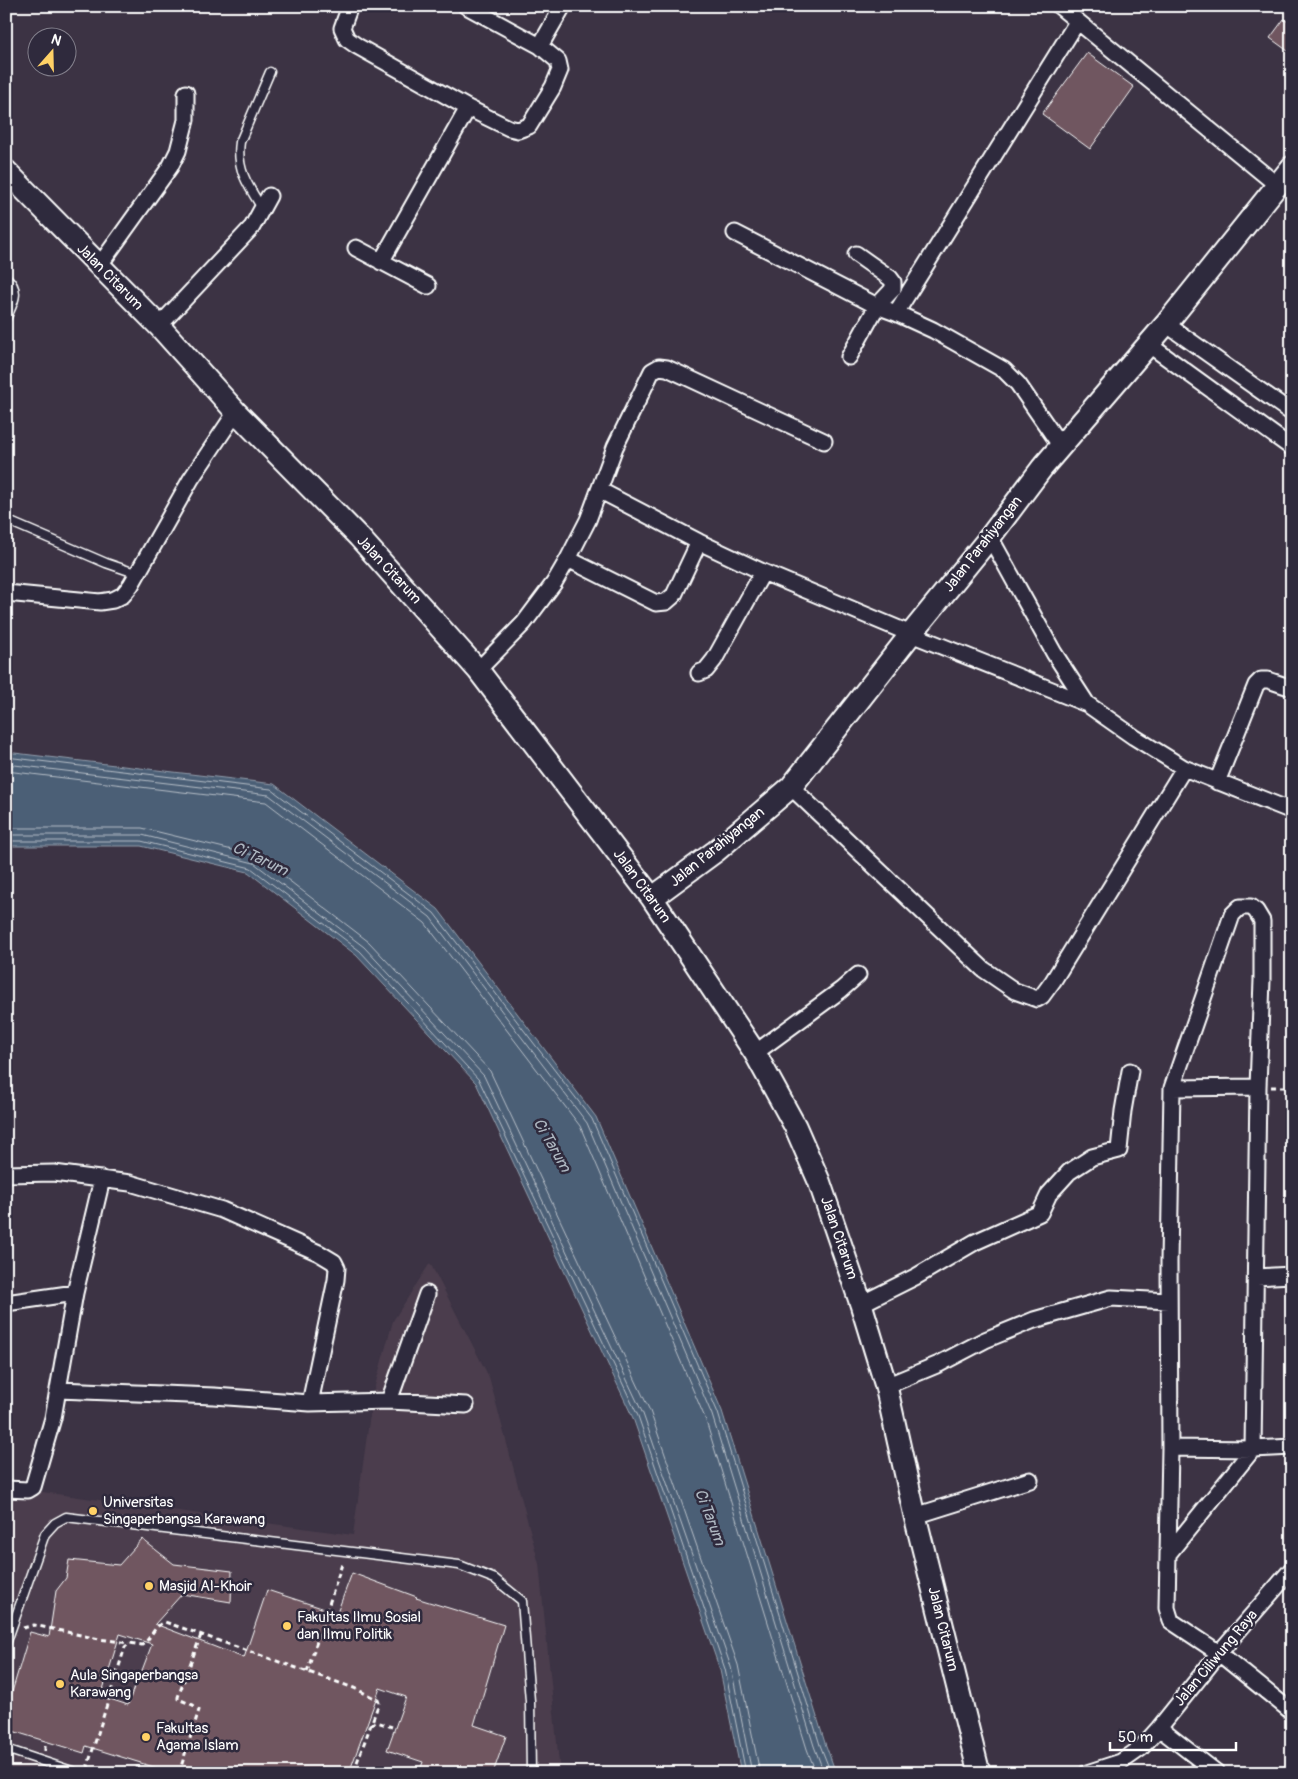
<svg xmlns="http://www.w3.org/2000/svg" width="1298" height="1779" font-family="Pangolin,sans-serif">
<rect width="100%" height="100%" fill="#3c3344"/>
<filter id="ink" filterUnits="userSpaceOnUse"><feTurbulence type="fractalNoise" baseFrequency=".02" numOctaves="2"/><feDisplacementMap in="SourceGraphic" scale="10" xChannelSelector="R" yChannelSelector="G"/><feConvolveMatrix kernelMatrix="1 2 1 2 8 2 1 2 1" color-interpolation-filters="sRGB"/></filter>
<g filter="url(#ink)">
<path fill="#4b3e4d" d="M430,1263L489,1377L539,1564L560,1773H6V1487L353,1535L373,1393L393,1321Z"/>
<path fill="#4b5f76" stroke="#939fad" d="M6,752L274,784L438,909L596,1117L722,1411L825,1743L836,1773H741L720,1670L633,1418L476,1083L356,955L248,872L141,846H6Z"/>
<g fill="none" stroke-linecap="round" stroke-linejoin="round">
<path stroke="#b7bfc8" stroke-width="1" d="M6,757L271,789L434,913L592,1119L718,1413L820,1745L831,1773
M6,764L269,795L430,917L587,1123L712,1415L814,1746L824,1773
M6,771L266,802L425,923L580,1126L705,1418L807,1749L816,1773
M6,828H142L257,856L369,942L490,1071L650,1411L738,1665L760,1773
M6,835H142L254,863L364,947L484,1076L643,1414L731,1667L752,1773
M6,841H141L251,868L360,951L479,1080L638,1416L725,1669L746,1773"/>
</g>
<path fill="#6f5761" stroke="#fff" fill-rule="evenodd" d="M1284,19L1292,25V54L1270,38Z
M1087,53L1134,87L1090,149L1042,114Z
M142,1539L174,1564L232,1571L231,1602L182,1594L155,1624L244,1658L267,1590L337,1613L352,1573L417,1597L416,1598L504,1625L474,1725L506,1736L493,1773H419L423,1762L387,1750L406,1697L380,1688L349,1773H173L86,1746L84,1753L6,1729V1712L30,1632L49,1637L56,1591L66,1578L69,1560L119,1565ZM120,1634L152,1644L141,1673L139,1672L128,1705L101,1696Z"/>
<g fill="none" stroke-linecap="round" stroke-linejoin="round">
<defs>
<path id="lane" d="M262,208C248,186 236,169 240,142L270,72
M6,277C22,291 13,303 6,319
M6,520L106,563L138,574
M6,1644L45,1534L55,1523L66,1517L459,1565L495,1579L522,1601L530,1701L531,1773
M6,1749L78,1773"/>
<path id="street" d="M350,6L342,28L347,39L357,46L468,108L509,128L518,130L529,126L553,87L560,70L558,61L540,46L466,6
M1059,6L1277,185
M540,46L563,6
M735,233L877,306L896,313
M356,248L428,286
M381,262L468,108
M99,266L170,167L178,151L186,120V93
M1166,324L1292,413
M159,326L252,227L269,196
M1148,344L1292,448
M849,357L877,306L893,289V282L890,278L856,254
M1060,445L1018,384L1004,370L933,330L896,313L1077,22
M599,490L699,542L763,572L911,634L1087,704L1134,737L1184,768L1292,811
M990,537L1054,653L1087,704
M568,559L656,603L666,602L674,595L699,542
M6,593L100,602L113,600L123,595L131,585L191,479L236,412
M478,670L524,623L554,583L568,559L588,520L615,447L652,371L659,367L667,368L824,441
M699,673L706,670L714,660L763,572
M1217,782L1256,685L1261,680H1268L1292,688
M791,787L983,969L1015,991L1037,999L1042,996L1053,981L1184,768
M755,1053L841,990L858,975
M1172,1088L1258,1087
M6,1174L54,1173L130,1183L222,1210L319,1253L334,1262L337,1268L336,1280L310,1403
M1257,1277L1292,1275
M6,1303L75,1293
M861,1304L917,1276L975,1242L1040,1213L1049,1194L1069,1172L1092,1157L1119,1150L1123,1111L1130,1071
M886,1386L939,1364L985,1340L1034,1320L1111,1298L1169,1301
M58,1390L214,1396L310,1403L389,1401L466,1405
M389,1401L427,1294
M1170,1448L1253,1449L1292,1447
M6,1489L28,1490L33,1487L53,1418L75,1293L102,1179
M915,1516L1030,1480
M1169,1553L1253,1449L1258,1087L1262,980V921L1256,911L1251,907H1240L1232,915L1172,1088L1169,1262L1170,1448L1167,1608L1171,1621L1219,1653L1292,1712
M1159,1728L1217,1773
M1087,1773L1121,1762L1141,1748L1159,1728L1219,1653L1292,1569"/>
<path id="secondary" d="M6,171L159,326L236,412L359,537L478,670L652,898L755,1053L795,1126L819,1181L861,1304L886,1386L915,1516L979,1773
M652,898L716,851L791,787L911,634L990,537L1042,468L1166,324L1292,167"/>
</defs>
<use href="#lane" stroke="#fff" stroke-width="11"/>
<use href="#street" stroke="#fff" stroke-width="19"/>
<use href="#secondary" stroke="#fff" stroke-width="25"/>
<path stroke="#fff" stroke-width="3" stroke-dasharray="5 4" stroke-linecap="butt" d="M1271,1087H1292
M23,1628L34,1625L99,1639L129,1643
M307,1672L343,1561
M371,1724L377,1722L392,1727
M45,1751V1743
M137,1766L138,1773
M98,1773L89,1768L88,1765L125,1647L130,1643L142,1645C151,1639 154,1625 165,1622L354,1688L378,1700L379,1703L353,1773
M179,1773L199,1710L193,1705L178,1699V1697L201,1635
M297,1773V1771"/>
<use href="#lane" stroke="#2f2a3d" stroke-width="8"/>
<use href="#street" stroke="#2f2a3d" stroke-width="15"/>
<use href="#secondary" stroke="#2f2a3d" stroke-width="21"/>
</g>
</g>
<g fill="#ffd166" stroke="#2f2a3d" stroke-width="2">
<circle cx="93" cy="1511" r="5"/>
<circle cx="149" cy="1586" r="5"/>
<circle cx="287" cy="1626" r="5"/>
<circle cx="60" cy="1684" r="5"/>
<circle cx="146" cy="1737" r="5"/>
</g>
<g text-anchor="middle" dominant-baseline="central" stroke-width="5" stroke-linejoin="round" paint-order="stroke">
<g font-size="15" fill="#fff" stroke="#2f2a3d">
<text transform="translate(110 277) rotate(45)">Jalan Citarum</text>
<text transform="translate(983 544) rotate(-52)">Jalan Parahiyangan</text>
<text transform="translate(389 570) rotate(47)">Jalan Citarum</text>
<text transform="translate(717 847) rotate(-39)">Jalan Parahiyangan</text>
<text transform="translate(642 886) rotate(54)">Jalan Citarum</text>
<text transform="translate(839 1238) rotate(71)">Jalan Citarum</text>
<text transform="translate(943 1629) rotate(76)">Jalan Citarum</text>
<text transform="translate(1216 1658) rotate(-50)">Jalan Ciliwung Raya</text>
</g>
<g font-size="15" fill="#fff" stroke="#2f2a3d" text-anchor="start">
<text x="103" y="1502">Universitas<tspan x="103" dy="17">Singaperbangsa Karawang</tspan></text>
<text x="159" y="1586">Masjid Al-Khoir</text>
<text x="297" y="1617">Fakultas Ilmu Sosial<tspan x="297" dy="17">dan Ilmu Politik</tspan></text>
<text x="70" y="1675">Aula Singaperbangsa<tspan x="70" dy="17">Karawang</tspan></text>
<text x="156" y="1728">Fakultas<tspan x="156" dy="17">Agama Islam</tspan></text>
</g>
<g font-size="16" font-style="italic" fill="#aeb7c1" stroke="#2f2a3d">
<text transform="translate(260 859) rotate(25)">Ci Tarum</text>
<text transform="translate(552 1145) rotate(60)">Ci Tarum</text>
<text transform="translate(710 1517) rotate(69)">Ci Tarum</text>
</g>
</g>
<rect width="1298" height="1779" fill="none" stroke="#2f2a3d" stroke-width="25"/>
<rect x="12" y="12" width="1273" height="1754" fill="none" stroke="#fff" stroke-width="2" filter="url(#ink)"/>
<g transform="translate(52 52) rotate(20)"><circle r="24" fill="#2f2a3d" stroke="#827f8b"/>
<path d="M0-4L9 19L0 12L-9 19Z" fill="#ffd166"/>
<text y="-8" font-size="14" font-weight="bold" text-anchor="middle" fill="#ffffff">N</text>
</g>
<path d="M1110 1742v8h126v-8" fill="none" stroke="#ffffff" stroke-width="2.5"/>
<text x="1118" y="1742" font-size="15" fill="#ffffff" stroke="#2f2a3d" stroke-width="4" paint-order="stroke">50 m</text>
</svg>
